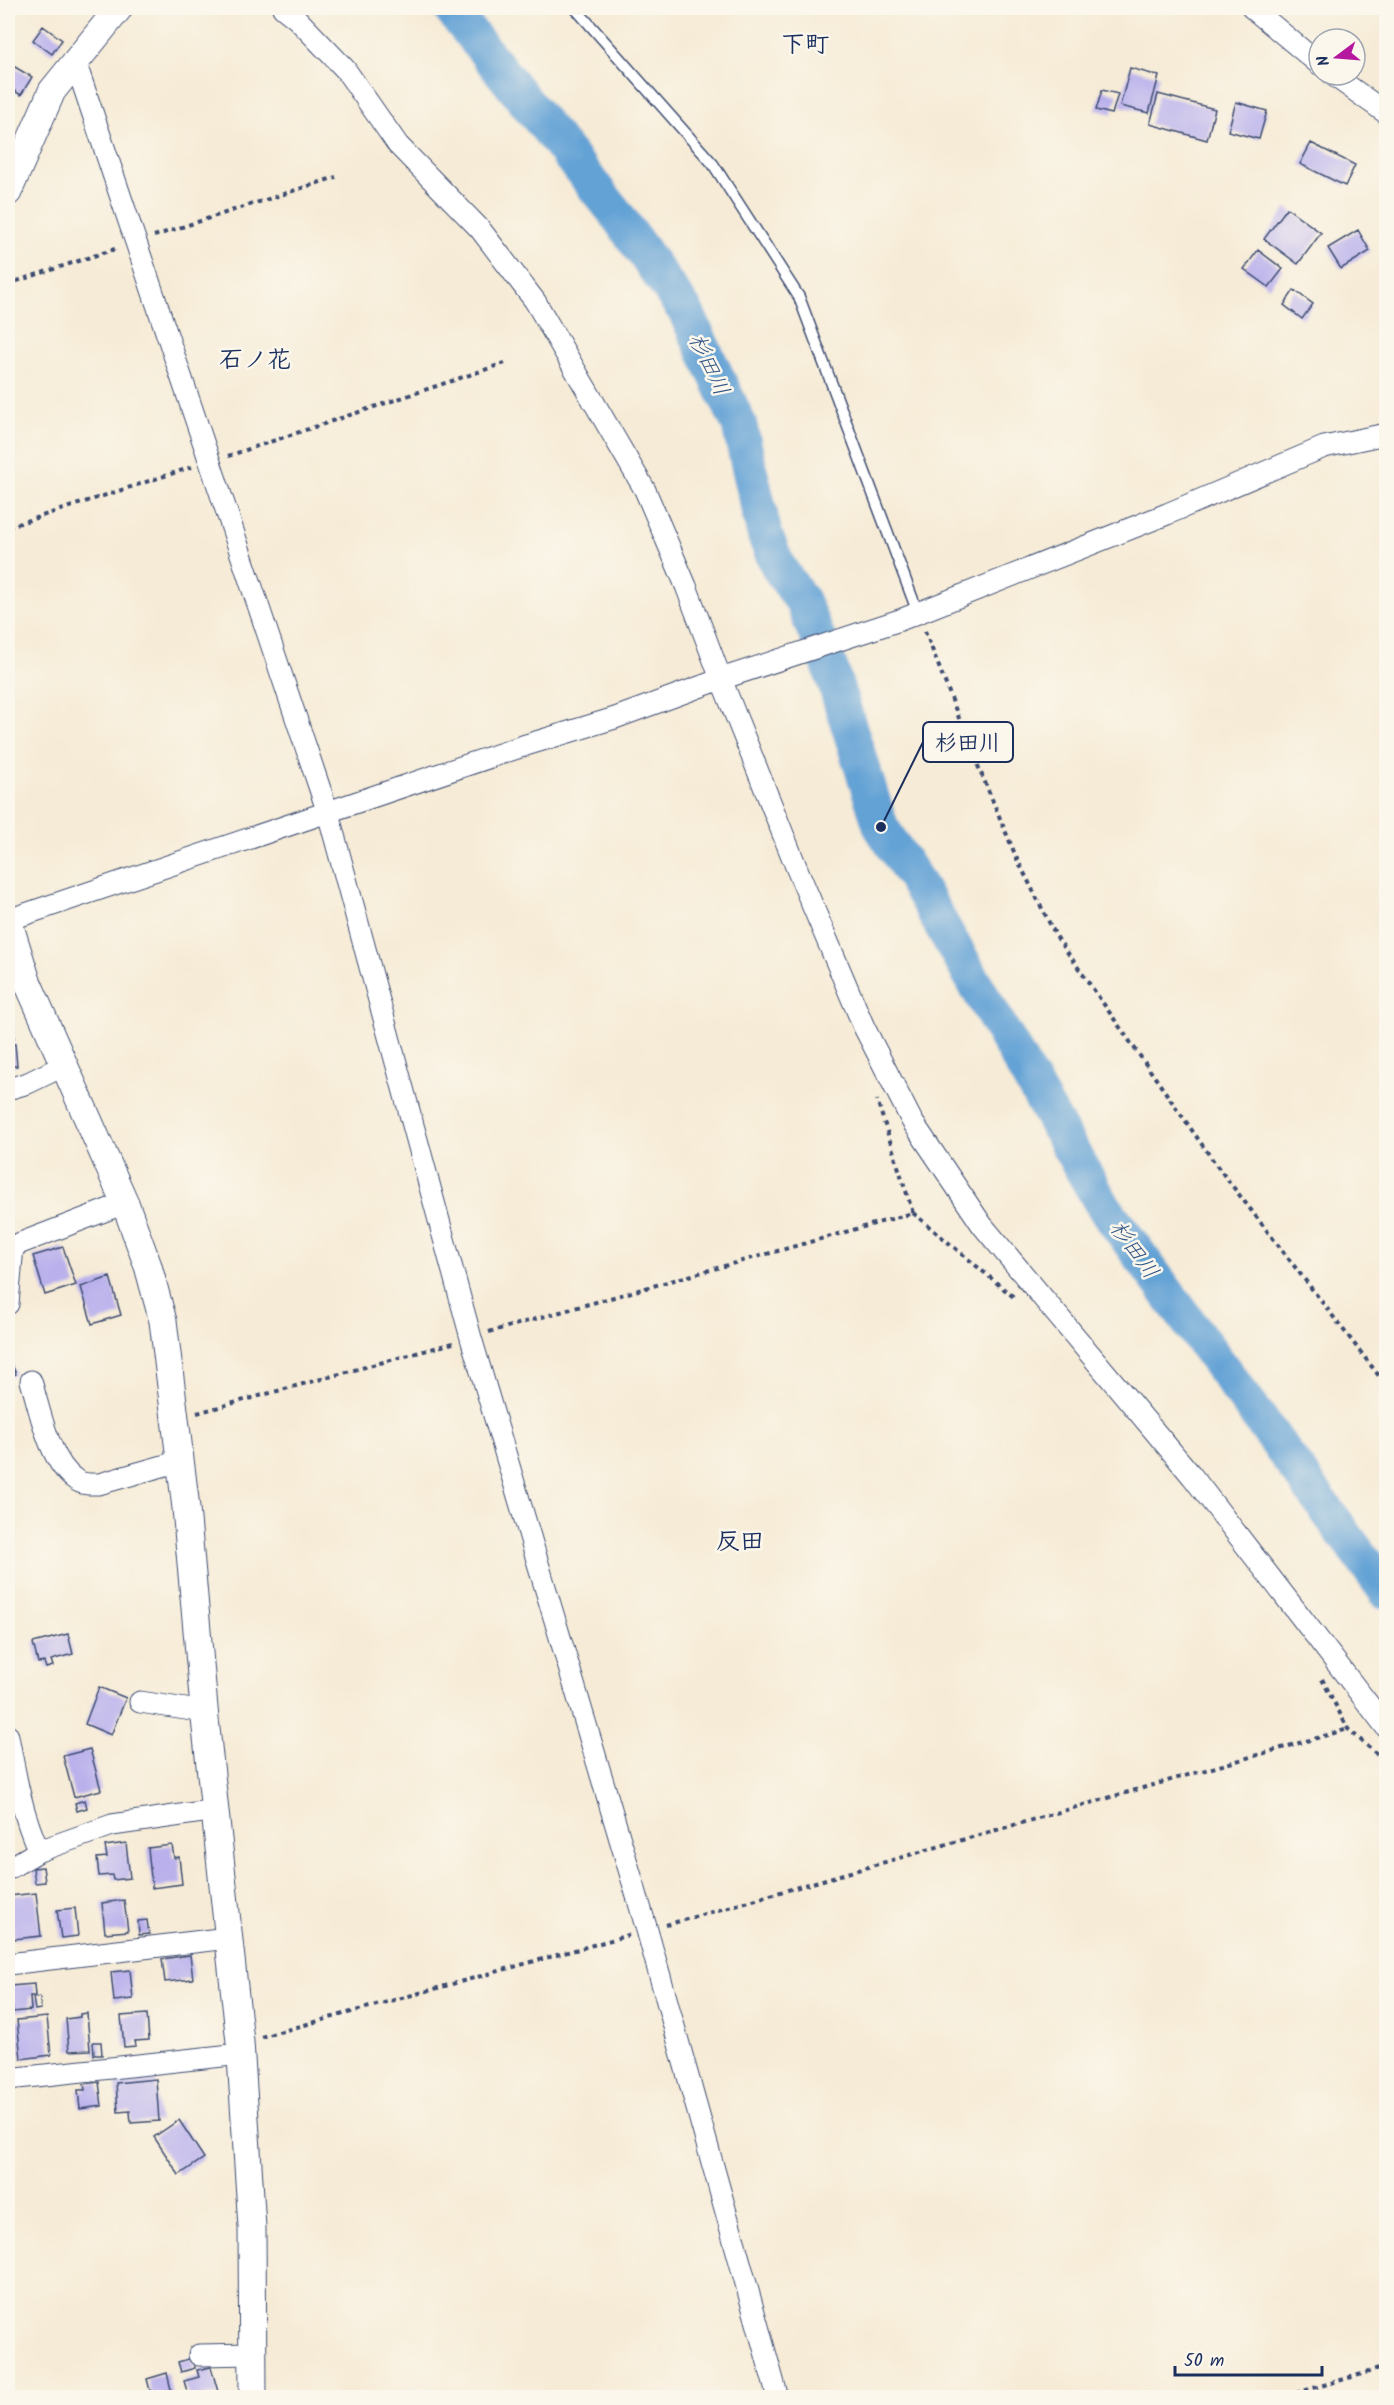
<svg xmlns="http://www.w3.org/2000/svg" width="1394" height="2405" viewBox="0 0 1394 2405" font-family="Kalam,'Klee One',sans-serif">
<rect width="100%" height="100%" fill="#fbf7ec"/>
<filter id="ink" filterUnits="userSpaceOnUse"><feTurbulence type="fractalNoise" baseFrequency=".0167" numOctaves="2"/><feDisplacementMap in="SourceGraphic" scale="12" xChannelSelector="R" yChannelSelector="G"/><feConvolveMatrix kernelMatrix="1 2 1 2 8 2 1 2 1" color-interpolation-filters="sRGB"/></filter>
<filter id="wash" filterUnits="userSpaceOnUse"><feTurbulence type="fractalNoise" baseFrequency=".008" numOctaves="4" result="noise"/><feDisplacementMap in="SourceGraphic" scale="24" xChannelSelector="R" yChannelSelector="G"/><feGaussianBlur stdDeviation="1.35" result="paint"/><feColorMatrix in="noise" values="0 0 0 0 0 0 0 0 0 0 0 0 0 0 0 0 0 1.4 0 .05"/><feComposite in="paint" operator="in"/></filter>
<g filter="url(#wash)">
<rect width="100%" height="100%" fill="#f6ebd6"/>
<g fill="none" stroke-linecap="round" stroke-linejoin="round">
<path stroke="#63a2d5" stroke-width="36" d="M450,8L614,211L686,312L739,424L765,536L779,568L802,601L829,664L881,827L915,879L1102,1204L1386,1591"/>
</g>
<g id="blocks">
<path fill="#bab1ec" d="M43,26L62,40L52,54L33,40Z
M8,63L32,77L21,95L8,87Z
M1130,68L1159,76L1149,113L1120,106Z
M1102,90L1118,94L1112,114L1096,110Z
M1158,94L1215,109L1207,140L1150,124Z
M1236,102L1267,111L1259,139L1228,131Z
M1311,143L1355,165L1345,186L1300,164Z
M1287,208L1321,233L1298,264L1264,239Z
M1358,230L1370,251L1341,269L1328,248Z
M1258,250L1283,269L1269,287L1244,269Z
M1294,290L1313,304L1302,319L1284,305Z
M8,1014H13L14,1039H8Z
M8,1044H15L17,1066H8Z
M63,1247L76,1285L45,1295L33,1256Z
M110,1277L121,1315L92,1324L81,1287Z
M8,1356L16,1374L8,1378Z
M68,1634L73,1654L51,1660L53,1666L46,1668L44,1662L38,1663L33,1643Z
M99,1687L126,1698L111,1735L85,1724Z
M90,1749L101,1790L74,1797L63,1756Z
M85,1800L87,1808L77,1811L75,1803Z
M126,1843L130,1878L113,1880L112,1875L99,1876L97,1858L107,1857L105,1846Z
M172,1845L174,1858L179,1857L182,1884L152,1888L148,1848Z
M43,1867L45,1882L35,1883L33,1868Z
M36,1893L41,1936L14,1939L9,1896Z
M124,1900L128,1931L105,1933L102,1903Z
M75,1908L78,1936L61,1938L57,1910Z
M147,1920L149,1934L139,1935L138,1921Z
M190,1955L193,1979L165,1982L162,1959Z
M130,1970L133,1999L114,2001L111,1972Z
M34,1984L35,1996H30L31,2010L13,2012L10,1986Z
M40,1997L41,2009L35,2010L33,1998Z
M87,2013L90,2050L69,2051L66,2019L80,2017V2014Z
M147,2014L149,2040L135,2041L136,2046L124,2047L121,2016Z
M47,2017L51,2055L21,2059L17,2020Z
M93,2042H101L102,2055H94Z
M156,2079L159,2121L131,2123L130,2111L118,2112L116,2083Z
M99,2082L102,2106L80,2109L78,2090H85L84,2084Z
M179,2120L204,2158L179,2175L154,2137Z
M192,2358L195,2368L181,2372L178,2362Z
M211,2367L219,2395L189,2398L184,2381L199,2377L197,2370Z
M167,2373L173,2398H152L147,2379Z"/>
</g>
</g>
<g filter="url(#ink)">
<use href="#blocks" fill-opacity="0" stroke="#3c4b70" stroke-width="1.5"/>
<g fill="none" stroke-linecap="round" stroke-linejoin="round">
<g stroke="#3c4b70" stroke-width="13">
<path id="service" d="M575,8L713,164L799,297L918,613"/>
</g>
<g stroke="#3c4b70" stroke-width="23">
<path id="minor" d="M283,8L297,19L345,69L398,145L480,229L535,301L645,490L686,586L721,679L797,869L864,1027L912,1121L982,1225L1192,1476L1386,1727
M1252,8L1319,64
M76,64L328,813L471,1338L647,1930L778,2398
M1333,75L1386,113
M8,920L526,745L615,718L721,679L900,620L1167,514L1324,447L1386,434
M8,1089L28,1083L65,1065
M8,1304L13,1246L125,1203
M31,1381C40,1410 49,1462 76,1480C83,1485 91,1484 99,1484L180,1461
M140,1702L205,1712
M8,1736C15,1774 22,1815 39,1851
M8,1869L39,1851L112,1825L216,1810
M8,1964L228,1938
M8,2079L241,2054
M199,2355L254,2354"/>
</g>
<g stroke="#3c4b70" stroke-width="29">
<path id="tertiary" d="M8,192L52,91L119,8
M8,920L27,981L125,1203L148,1266L163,1321L186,1508L205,1719L240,2042L252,2227L253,2398"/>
</g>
<path stroke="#3c4b70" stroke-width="4" stroke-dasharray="4.5 4.5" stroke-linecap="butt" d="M154,236L336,177
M8,284L118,248
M228,456L505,363
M8,527L192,467
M925,631L971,749L1017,859L1056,936L1217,1166L1386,1385
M913,1213L1016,1299
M489,1332L913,1213L877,1100
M197,1413L453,1343
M1322,1679L1348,1729L1386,1762
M666,1925L1348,1729
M261,2037L629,1935
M1279,2398L1386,2367"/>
<use href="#service" stroke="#fff" stroke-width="10"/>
<use href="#minor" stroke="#fff" stroke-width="21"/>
<use href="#tertiary" stroke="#fff" stroke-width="27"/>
</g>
</g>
<g text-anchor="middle" stroke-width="5" stroke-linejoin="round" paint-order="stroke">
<g font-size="22" font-style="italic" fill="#345788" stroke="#fbf7ec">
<text transform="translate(710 364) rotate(65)" y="8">杉田川</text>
<text transform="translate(1135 1249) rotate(54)" y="8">杉田川</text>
</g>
<g font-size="24" font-weight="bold" fill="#1b2f5e" stroke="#fbf7ec">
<text x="805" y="52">下町</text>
<text x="255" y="367">石ノ花</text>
<text x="740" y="1549">反田</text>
</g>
</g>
<path fill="none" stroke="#1b2f5e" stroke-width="2" d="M881 827L923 742"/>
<circle fill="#1b2f5e" stroke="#fbf7ec" stroke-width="2" cx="881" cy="827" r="6"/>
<rect fill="#fbf7ec" stroke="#1b2f5e" stroke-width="2" x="923" y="722" width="90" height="40" rx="6"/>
<g font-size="22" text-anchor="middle" font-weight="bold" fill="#1b2f5e">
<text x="968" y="750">杉田川</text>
</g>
<rect width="1394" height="2405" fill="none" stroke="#fbf7ec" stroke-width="30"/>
<g transform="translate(1337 57) rotate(254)"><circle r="28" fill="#fbf7ec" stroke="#a1a7b3" stroke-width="1.5"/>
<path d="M0-4.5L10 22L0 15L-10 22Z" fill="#b5179e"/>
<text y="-9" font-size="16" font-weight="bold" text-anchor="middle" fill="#1b2f5e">N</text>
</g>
<path d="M1175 2366v9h147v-9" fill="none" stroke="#1b2f5e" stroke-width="3"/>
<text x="1184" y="2366" font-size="18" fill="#1b2f5e" stroke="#fbf7ec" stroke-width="4.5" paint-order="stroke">50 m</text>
</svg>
